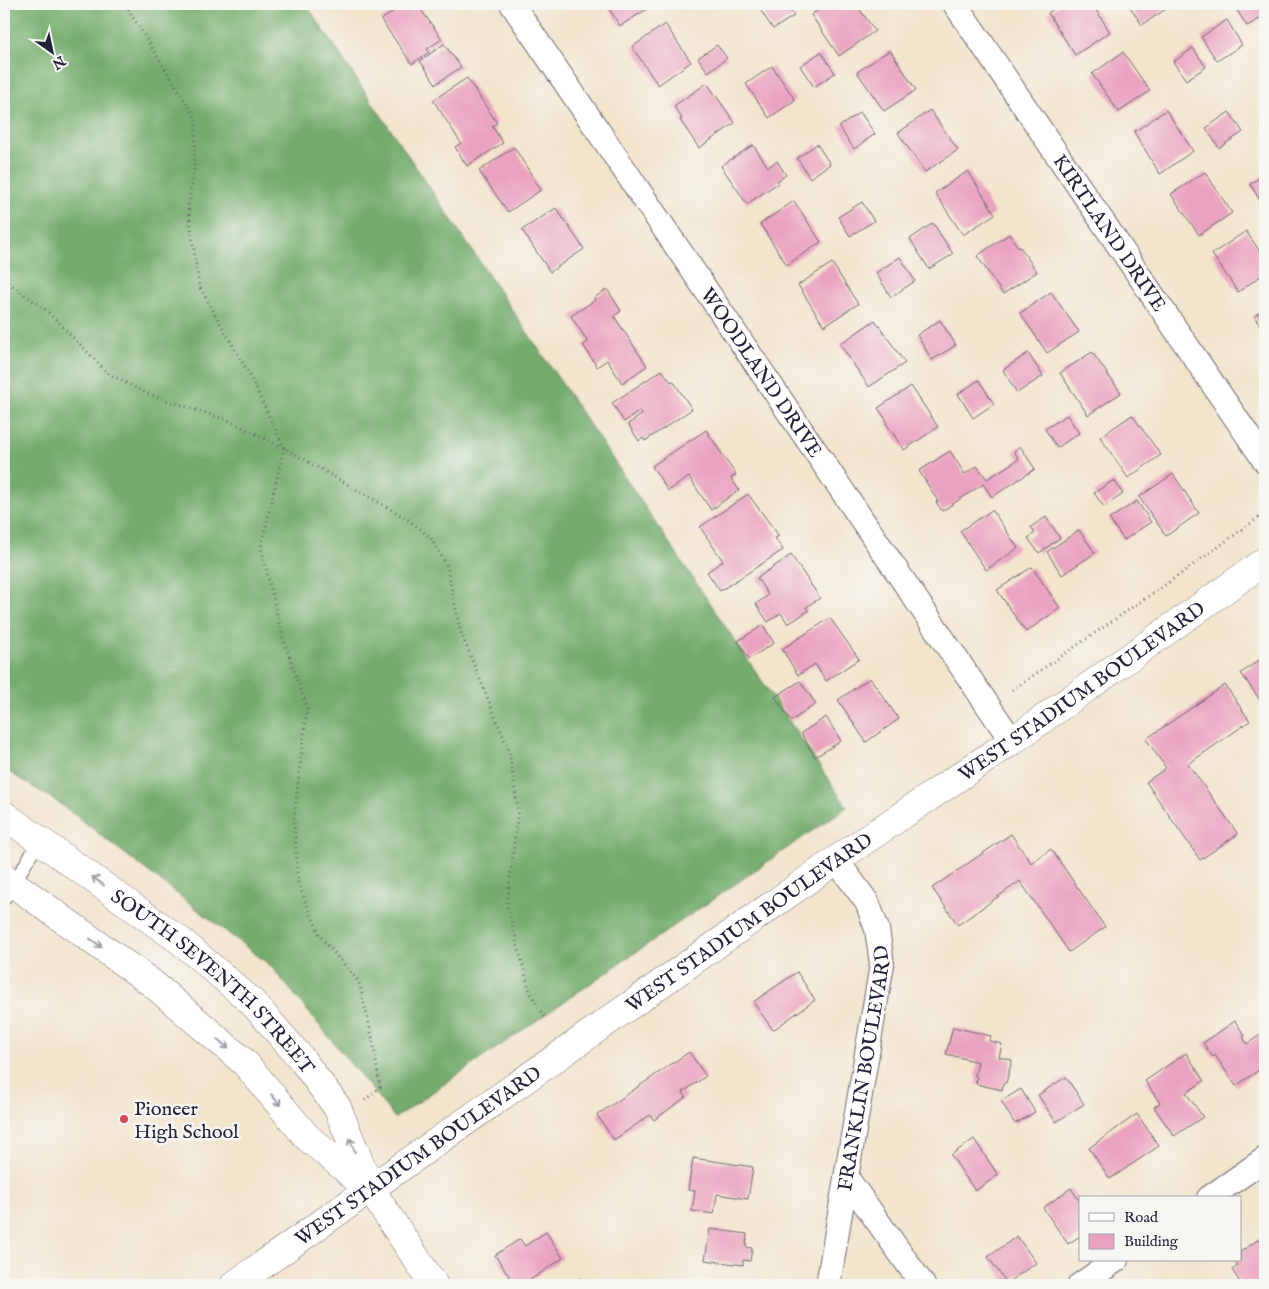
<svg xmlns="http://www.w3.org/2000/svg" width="1269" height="1289" viewBox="0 0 1269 1289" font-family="'IM FELL English',serif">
<rect width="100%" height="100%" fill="#f6f6f2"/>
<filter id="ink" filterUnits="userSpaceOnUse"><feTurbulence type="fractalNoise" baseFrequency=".02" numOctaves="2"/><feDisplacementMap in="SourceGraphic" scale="10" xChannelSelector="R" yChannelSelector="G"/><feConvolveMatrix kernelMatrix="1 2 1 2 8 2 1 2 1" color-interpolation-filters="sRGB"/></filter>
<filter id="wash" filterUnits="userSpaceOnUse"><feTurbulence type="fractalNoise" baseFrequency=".0096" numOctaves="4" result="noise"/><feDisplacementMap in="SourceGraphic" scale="20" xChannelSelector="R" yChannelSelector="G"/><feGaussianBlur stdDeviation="1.12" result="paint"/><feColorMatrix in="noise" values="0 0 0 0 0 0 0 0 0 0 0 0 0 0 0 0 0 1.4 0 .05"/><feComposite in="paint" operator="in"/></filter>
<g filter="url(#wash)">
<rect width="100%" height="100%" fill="#f3e4cc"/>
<path fill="#73ac6c" stroke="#4a6754" d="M4,4H306L847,807L395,1118L271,966L59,803L4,769Z"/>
<g id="blocks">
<path fill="#eaa3bf" d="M404,4H417L442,39L427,49L429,52L412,64L381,20Z
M606,4H655L620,26Z
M765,4H786L794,16L773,29L759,8Z
M827,4H856L875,31L839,56L811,15Z
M1061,4H1092L1110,32L1075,55L1048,13Z
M1128,4H1162L1166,9L1142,25Z
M1233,4H1265V16L1247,26Z
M1227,20L1242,45L1217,61L1201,37Z
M665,24L691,62L658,85L632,47Z
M444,44L461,67L436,84L420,61Z
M717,45L727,58L708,72L698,58Z
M1193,48L1206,67L1186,80L1173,62Z
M890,50L916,90L884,111L857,72Z
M821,52L835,73L814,87L800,66Z
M1123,52L1150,91L1119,112L1092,74Z
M772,66L795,100L769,118L746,84Z
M467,78L497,123L492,126L503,143L467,166L455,147L461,143L433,100Z
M707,83L735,123L699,148L680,120L682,119L674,106Z
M930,110L958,150L925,172L898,133Z
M1166,110L1193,151L1160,174L1134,132Z
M860,112L875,134L854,149L839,127Z
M1229,112L1243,132L1219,148L1206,128Z
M817,144L830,164L810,178L797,158Z
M753,145L768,167L777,161L786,175L777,181L778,183L747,204L721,166Z
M514,147L541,190L508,212L479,171Z
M968,171L995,214L963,235L935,193Z
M1205,172L1232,213L1199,235L1171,194Z
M1265,174V206L1264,207L1250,184Z
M794,201L821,242L787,265L760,224Z
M862,202L874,221L850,236L838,217Z
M556,208L584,249L550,272L522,230Z
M933,223L953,254L929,269L910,239Z
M1246,231L1265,259V273L1238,292L1212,254Z
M1009,234L1019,248L1020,247L1037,272L1003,294L977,256Z
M900,257L915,281L891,297L876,273Z
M832,263L858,304L824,326L798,285Z
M607,289L621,311L614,316L647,366L622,383L607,360L597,367L583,345L588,342L571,316L595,300L594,298Z
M1051,292L1079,332L1047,353L1020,313Z
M1265,309V332L1254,316Z
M875,320L905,363L869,387L840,344Z
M940,320L956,345L932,360L917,335Z
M1092,352L1121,393L1088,415L1060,373Z
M1028,353L1043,376L1017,393L1003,370Z
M662,370L671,382L673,381L692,409L645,441L643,438L639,441L628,424L643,414L640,411L624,422L612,403Z
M979,380L994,404L973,418L958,394Z
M911,386L938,427L904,450L886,423L887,421L878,408Z
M1067,415L1079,433L1057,448L1045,429Z
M1132,415L1161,455L1128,478L1100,437Z
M706,430L736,475L731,478L739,490L711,510L689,477L668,491L652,466Z
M1020,446L1035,469L992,497L983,484L942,511L936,502L938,501L919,471L950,451L965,474L977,466L987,479L1019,459L1014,451Z
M1173,474L1199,513L1166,536L1139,497Z
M1114,480L1123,494L1104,507L1094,493Z
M748,494L779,536L775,538L783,550L720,591L707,572L723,561L700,527Z
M1137,501L1151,522L1124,540L1109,519Z
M992,510L1018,548L986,570L960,531Z
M1046,517L1060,538L1039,553L1028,538L1035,533L1031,527Z
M1079,530L1095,553L1062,575L1047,552Z
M791,555L820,598L806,607L808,611L788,624L781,613L768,622L756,604L768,595L757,578Z
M1032,567L1060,608L1026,632L997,590Z
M830,618L859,659L826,681L815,664L798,675L782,649Z
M763,625L774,643L749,659L738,641Z
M1265,656V707L1241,673Z
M870,678L899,719L866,742L838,700Z
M800,681L816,704L791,721L775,697Z
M1225,685L1250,721L1188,764L1238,834L1200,860L1146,782L1166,768L1146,739Z
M826,717L841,741L815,757L801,733Z
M1011,834L1031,863L1051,849L1105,927L1069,952L1020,881L958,925L932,888Z
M797,972L815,1000L773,1030L753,1002Z
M1235,1021L1245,1036L1243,1037L1247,1044L1263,1033L1265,1036V1072L1262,1068L1236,1086L1215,1055L1213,1057L1203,1043Z
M953,1027L991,1036L989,1041L1002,1044L999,1057L1012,1060L1006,1083L1004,1082L1002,1090L976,1084L977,1077L975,1076L978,1062L946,1054Z
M689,1052L706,1076L683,1092L686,1097L654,1120L650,1115L614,1140L597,1115Z
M1186,1053L1204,1081L1186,1093L1203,1117L1174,1136L1154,1107L1160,1103L1145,1081Z
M1066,1077L1084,1104L1056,1122L1038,1095Z
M1021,1089L1035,1112L1015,1124L1001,1101Z
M1137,1114L1159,1146L1110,1179L1089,1148Z
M974,1139L998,1175L975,1191L951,1155Z
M693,1158L753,1167L748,1199L717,1194L714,1214L692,1211L695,1191L688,1190Z
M1071,1188L1080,1202V1236L1068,1244L1043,1208Z
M710,1229L747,1234L746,1247L752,1248L750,1261L743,1260V1265L705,1260Z
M546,1232L563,1258L523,1285H515L495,1255L520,1239L525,1246Z
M1265,1235V1283L1261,1285H1236L1240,1282L1232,1270L1238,1266L1235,1260H1240V1252Z
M1017,1236L1036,1263L1007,1283L988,1257Z
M581,1278L586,1285H569Z"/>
</g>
</g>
<g filter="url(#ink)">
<use href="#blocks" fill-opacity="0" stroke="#6b666e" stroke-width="1"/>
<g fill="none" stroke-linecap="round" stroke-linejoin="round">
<g stroke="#6b666e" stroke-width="14">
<path id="lane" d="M4,899L40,840"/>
</g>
<g stroke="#6b666e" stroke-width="26">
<g id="street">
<path id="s1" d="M512,4L1012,741"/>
<path id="s2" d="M955,4L1265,461"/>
<path d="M846,1177L923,1285"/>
<path d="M1209,1198L1265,1159"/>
<path id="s3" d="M828,1285L882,964L877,929L867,902L836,860"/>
<path d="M1080,1285L1116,1260"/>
</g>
</g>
<g stroke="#6b666e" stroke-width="29">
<g id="secondary">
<path id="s4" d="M4,815L182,942L252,1002L300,1057L337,1107L371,1190L434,1285"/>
<path d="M4,877L153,984L245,1063L307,1137L368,1188"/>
<path id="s5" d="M234,1285L836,860L1012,741L1265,561"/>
</g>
</g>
<path stroke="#6b666e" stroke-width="3" stroke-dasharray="1 4" stroke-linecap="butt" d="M128,4L129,11L196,118L194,169L188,207L199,286L249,374L284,448L261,547L282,635L307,708L294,818L298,883L320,936L359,982L373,1041L380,1087L363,1102
M4,280L46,310L109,374L148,394L230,421L284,448L406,518L430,537L447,566L460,630L509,751L518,810L507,905L530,992L545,1018
M1012,690L1175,578L1265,513"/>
<use href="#lane" stroke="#fff" stroke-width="12"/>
<use href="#street" stroke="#fff" stroke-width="24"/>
<use href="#secondary" stroke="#fff" stroke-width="28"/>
</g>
<defs><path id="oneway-shaft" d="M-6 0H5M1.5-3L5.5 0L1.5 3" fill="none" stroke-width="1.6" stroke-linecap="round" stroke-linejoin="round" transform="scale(1.25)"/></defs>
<g stroke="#9c9ca7">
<use href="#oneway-shaft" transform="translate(98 881) rotate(-144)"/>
<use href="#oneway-shaft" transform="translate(96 943) rotate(36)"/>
<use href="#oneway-shaft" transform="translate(223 1044) rotate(41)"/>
<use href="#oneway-shaft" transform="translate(276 1100) rotate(50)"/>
<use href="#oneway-shaft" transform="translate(352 1145) rotate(-112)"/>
</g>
</g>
<circle fill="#d1495b" stroke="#f6f6f2" stroke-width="2" cx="124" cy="1119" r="5"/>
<g text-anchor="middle" stroke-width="5" stroke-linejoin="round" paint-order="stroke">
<g font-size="20" fill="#22223b" stroke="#f6f6f2">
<text dy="7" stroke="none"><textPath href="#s2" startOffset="276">KIRTLAND DRIVE</textPath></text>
<text dy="7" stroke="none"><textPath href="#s1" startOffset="445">WOODLAND DRIVE</textPath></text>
<text dy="7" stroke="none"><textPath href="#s5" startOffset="1035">WEST STADIUM BOULEVARD</textPath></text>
<text dy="7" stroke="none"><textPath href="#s5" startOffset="630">WEST STADIUM BOULEVARD</textPath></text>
<text dy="7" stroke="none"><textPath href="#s4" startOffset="268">SOUTH SEVENTH STREET</textPath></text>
<text dy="7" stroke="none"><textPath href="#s3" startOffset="220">FRANKLIN BOULEVARD</textPath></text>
<text dy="7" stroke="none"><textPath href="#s5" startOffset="225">WEST STADIUM BOULEVARD</textPath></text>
</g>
<g font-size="20" fill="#22223b" stroke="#f6f6f2" text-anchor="start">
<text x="134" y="1115">Pioneer<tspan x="134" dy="23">High School</tspan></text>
</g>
</g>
<rect width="1269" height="1289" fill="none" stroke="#f6f6f2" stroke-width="20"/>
<rect x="1079" y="1196" width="162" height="65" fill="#f6f6f2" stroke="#a1a1a9"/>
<rect x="1089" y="1213" width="25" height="8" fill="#ffffff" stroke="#a1a1a9"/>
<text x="1124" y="1222" font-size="15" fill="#22223b">Road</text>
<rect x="1089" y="1234" width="25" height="15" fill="#eaa3bf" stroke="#a1a1a9"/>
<text x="1124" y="1246" font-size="15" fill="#22223b">Building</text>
<g transform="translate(52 52) rotate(147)" stroke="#f6f6f2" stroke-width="4" paint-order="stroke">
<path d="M0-4L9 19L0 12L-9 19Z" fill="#22223b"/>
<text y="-8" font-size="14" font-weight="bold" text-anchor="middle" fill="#22223b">N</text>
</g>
</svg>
